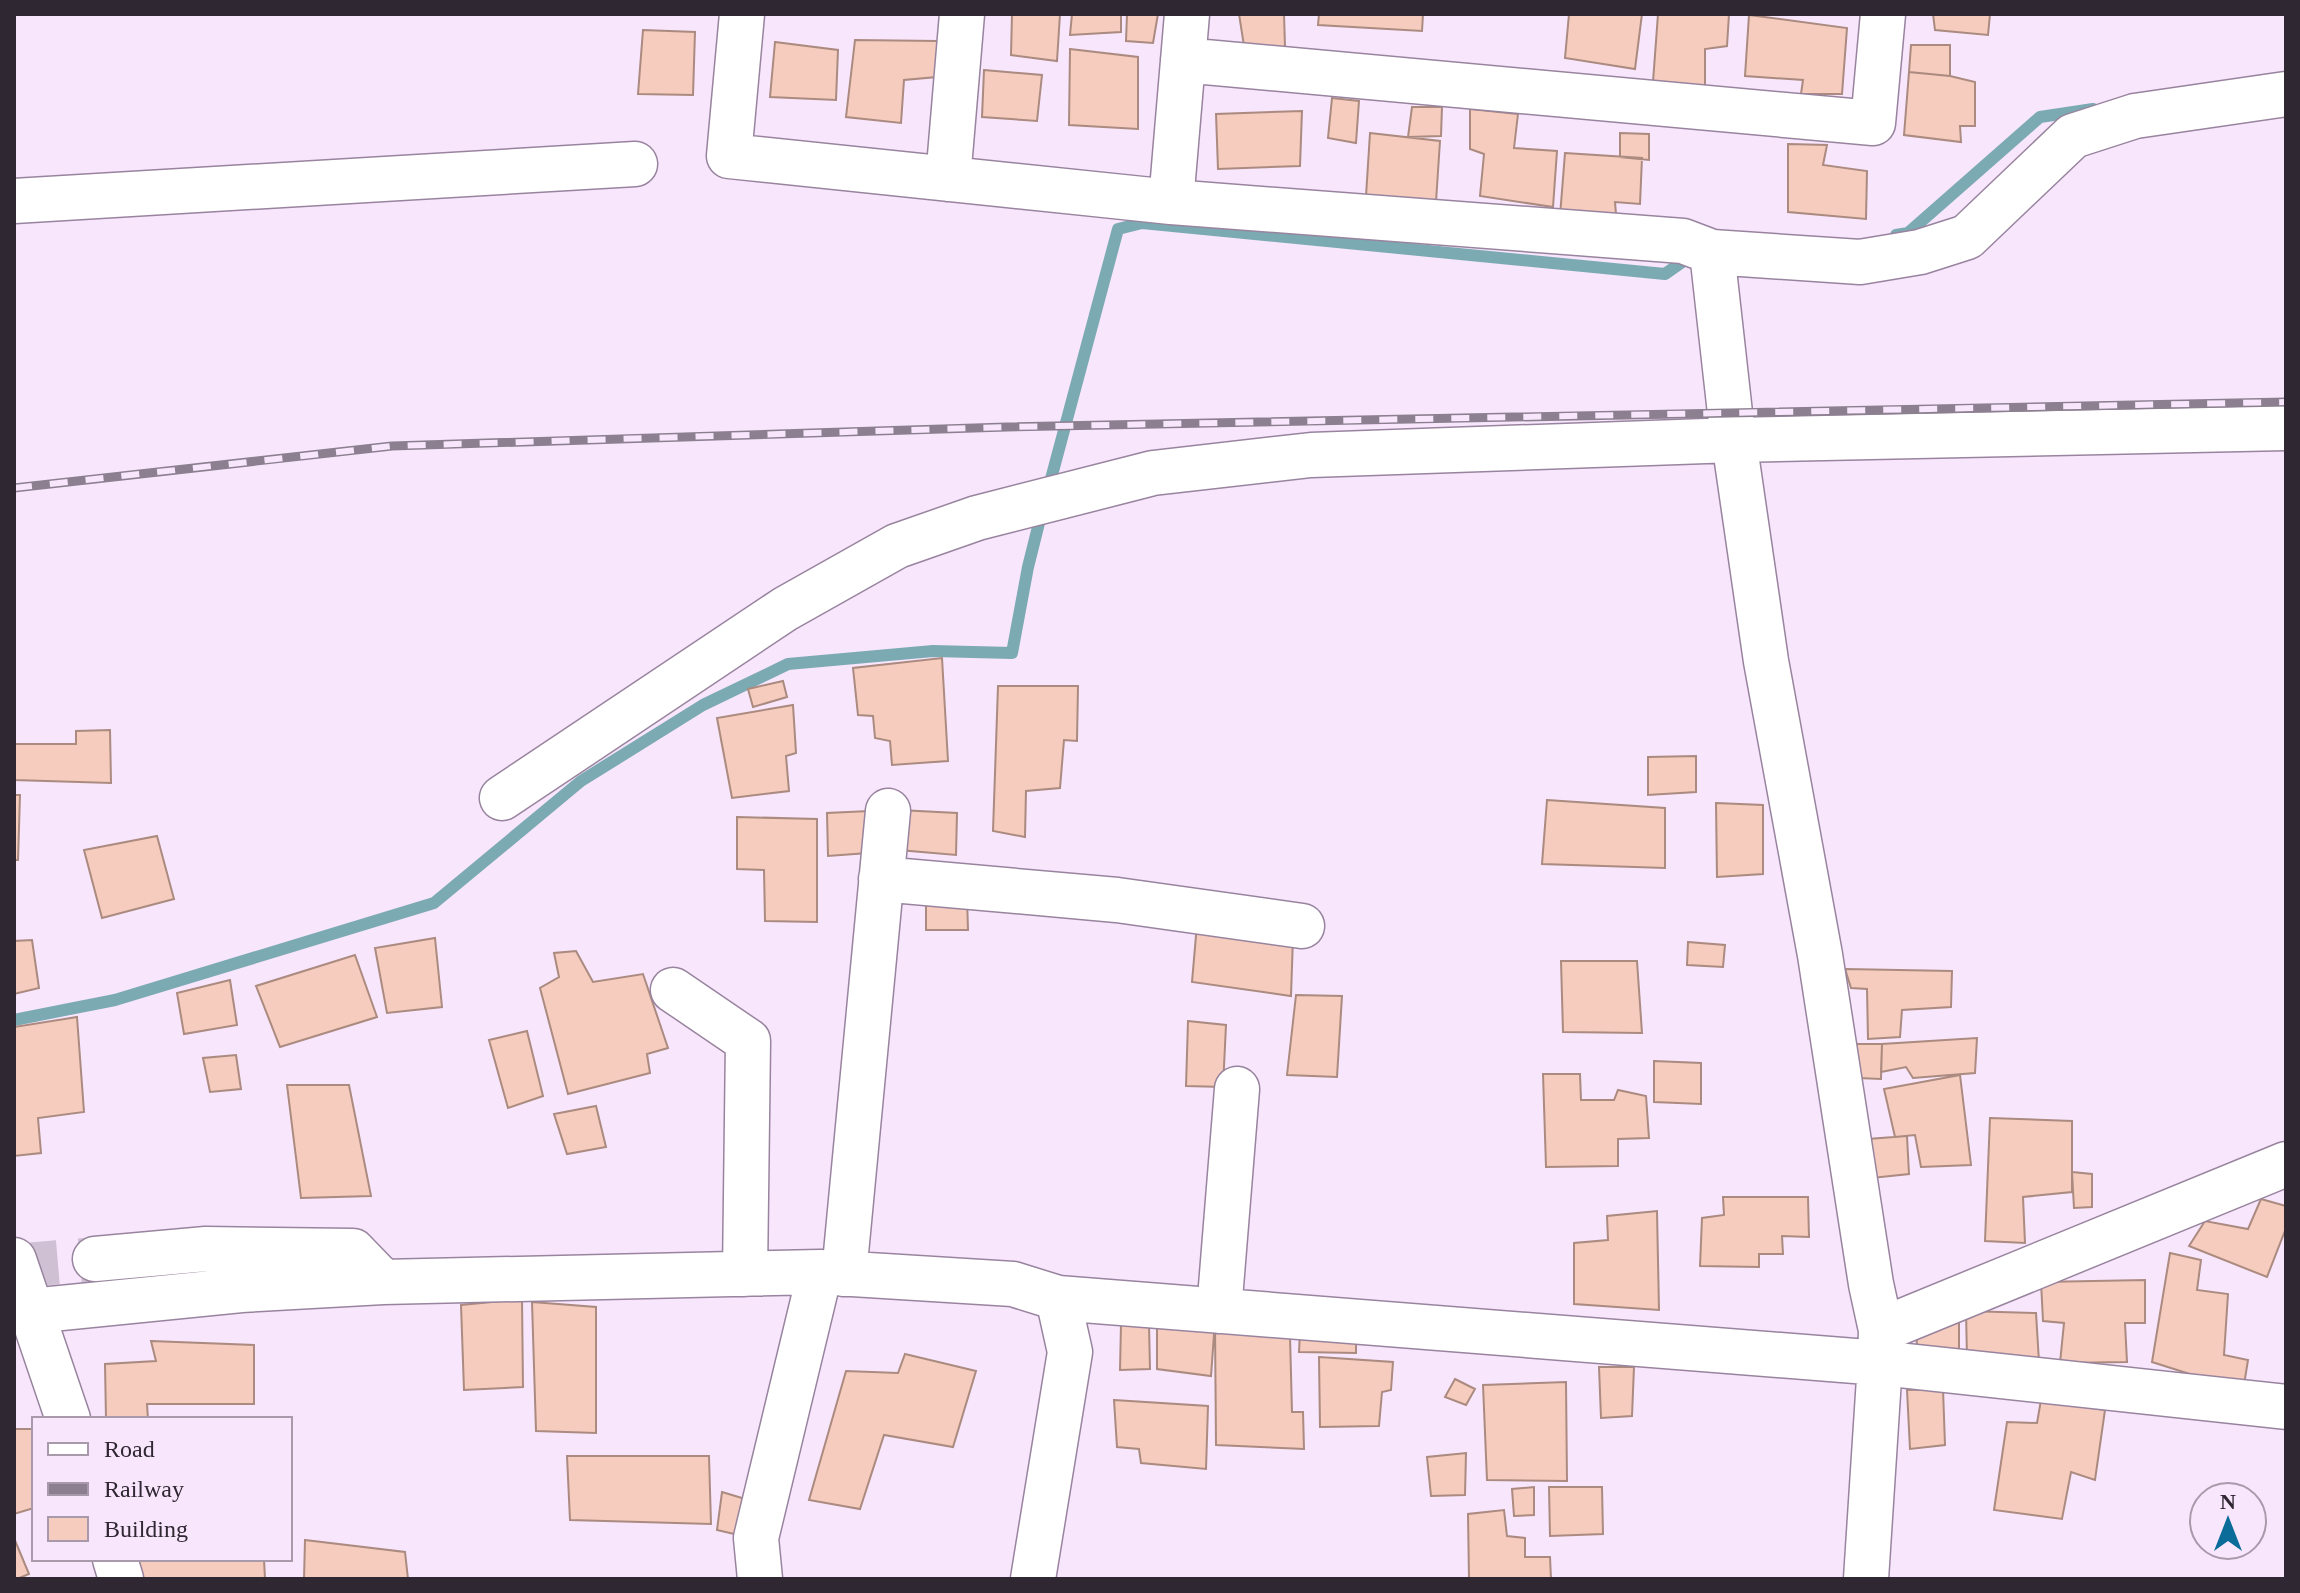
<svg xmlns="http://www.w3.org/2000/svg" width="2300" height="1593" viewBox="0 0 2300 1593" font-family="Georgia,serif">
<rect width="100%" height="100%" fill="#f8e6fd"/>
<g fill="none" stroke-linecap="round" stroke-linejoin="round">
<path stroke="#7caab3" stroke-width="12" d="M1896,235L1908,233L2040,117L2093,109
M1048,490L1118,229L1142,223L1665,274L1692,255
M14,1020L115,1000L434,903L581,781L703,705L788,664L933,651L1012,653L1028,567L1042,511"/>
</g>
<path fill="#f5ccbe" stroke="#ab8a7f" stroke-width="2" d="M1012,14H1060L1057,61L1011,55Z
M1072,14H1121V32L1070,35Z
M1127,14H1158L1153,43L1126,41Z
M1239,14H1284L1285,47L1244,46Z
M1319,14H1423L1422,31L1318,25Z
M1569,14H1642L1635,69L1565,58Z
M1658,14H1729L1727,46L1705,49V89L1653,82Z
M1933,14H1990L1988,35L1935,30Z
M1749,15L1847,28L1842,94H1801L1803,80L1745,76Z
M643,30L695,32L693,95L638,94Z
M855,40L937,41V77L904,80L901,123L846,117Z
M775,42L838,50L836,100L770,97Z
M1911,45H1950V76L1909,72Z
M1070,49L1138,57V129L1069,125Z
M984,70L1042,75L1037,121L982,117Z
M1909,72L1950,76L1975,82V126H1960L1961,142L1904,135Z
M1332,98L1359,101L1356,143L1328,138Z
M1412,107H1442L1441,136L1408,137Z
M1470,109L1518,114L1514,148L1557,151L1553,207L1480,196L1484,154L1470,149Z
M1302,111L1300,166L1218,169L1216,114Z
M1370,133L1440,141L1436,202L1366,196Z
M1620,133L1649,134V160L1620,157Z
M1788,144L1827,145L1823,165L1867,171L1866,219L1788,212Z
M1565,153L1642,158L1640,204L1615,202L1616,214L1560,216Z
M942,658L948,761L892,765L890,741L875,738L873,716L858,715L853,668Z
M783,681L787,697L753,707L748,689Z
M998,686H1078L1077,741L1064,740L1060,788L1026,791L1025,837L993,831Z
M793,705L796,753L786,756L789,791L732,798L717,718Z
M110,730L111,783L14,780V744H76V731Z
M1696,756V792L1648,795V757Z
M14,795H20L18,860H14Z
M1547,800L1665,808V868L1542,864Z
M1716,803L1763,805V874L1717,877Z
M899,810L957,813L956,855L899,850Z
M869,811L868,853L828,856L827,813Z
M737,817L817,819V922L765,921L764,870L737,869Z
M157,836L174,899L102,918L84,850Z
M926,897L967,898L968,930H926Z
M1197,924L1293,937L1291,996L1192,982Z
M435,938L442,1007L387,1013L375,948Z
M32,940L39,988L14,994V941Z
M1688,942L1725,945L1723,967L1687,965Z
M576,951L593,982L643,974L668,1048L647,1054L650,1073L568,1094L540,988L559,977L554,953Z
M355,955L377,1017L280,1047L256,986Z
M1561,961H1637L1642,1033L1563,1032Z
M1845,969L1952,971L1951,1007L1902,1010L1900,1037L1868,1039L1867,989L1851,988Z
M230,980L237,1025L184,1034L177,993Z
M1296,995L1342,996L1337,1077L1287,1075Z
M77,1017L84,1112L38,1118L41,1153L14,1156V1027Z
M1188,1021L1226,1025L1223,1087L1186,1086Z
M527,1031L543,1096L508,1108L489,1040Z
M1977,1038L1975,1073L1913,1078L1906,1067L1881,1072L1882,1044Z
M1852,1044H1882L1881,1079L1858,1078Z
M236,1055L241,1089L210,1092L203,1058Z
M1654,1061L1701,1063V1104L1654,1102Z
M1543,1074H1580L1581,1100H1614L1618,1090L1646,1096L1649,1138L1618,1139V1166L1546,1167Z
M1960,1075L1971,1165L1921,1167L1915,1135L1895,1137L1884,1089Z
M287,1085H349L371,1196L301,1198Z
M596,1106L606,1147L567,1154L554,1114Z
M1990,1118L2072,1121V1192L2023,1197L2025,1243L1985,1241Z
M1907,1136L1909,1174L1872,1178L1868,1139Z
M2072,1172L2092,1174V1207L2074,1208Z
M1723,1197H1808L1809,1237L1782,1236L1783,1254H1759V1267L1700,1266L1702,1218L1724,1215Z
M2261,1199L2286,1206V1228L2267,1277L2189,1246L2205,1221L2248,1229Z
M1657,1211L1659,1310L1574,1304V1243L1608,1240L1607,1216Z
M2170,1253L2201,1260L2197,1290L2228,1294L2224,1355L2248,1360L2243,1391L2152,1362Z
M2145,1280V1323H2125L2127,1362L2060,1363L2064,1323L2043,1321L2041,1282Z
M522,1299L523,1387L464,1390L461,1305Z
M532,1302L596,1307V1433L536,1431Z
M1966,1311L2036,1313L2039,1362L1967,1358Z
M1959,1319V1360L1918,1355L1916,1334Z
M1157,1320L1215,1321L1211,1376L1157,1369Z
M1121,1324L1149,1325L1150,1369L1120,1370Z
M1215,1325L1290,1336L1292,1412H1303L1304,1449L1216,1445Z
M1300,1332L1356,1337V1353L1299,1352Z
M151,1341L254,1345V1404H147L148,1419H106L105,1364L156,1361Z
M905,1354L976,1371L953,1447L884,1435L860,1509L809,1500L846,1371L898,1373Z
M1319,1357L1393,1362L1391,1390L1382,1392L1379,1426L1320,1427Z
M1599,1367H1634L1632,1416L1601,1418Z
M1455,1379L1475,1389L1466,1405L1445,1397Z
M1566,1382L1567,1481L1487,1480L1483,1385Z
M1943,1389L1945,1445L1910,1449L1907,1390Z
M1114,1400L1208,1406L1206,1469L1141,1463L1139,1449L1117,1447Z
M2041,1400L2105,1410L2095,1480L2071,1472L2062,1519L1994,1510L2007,1422L2037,1423Z
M14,1429H34V1508L14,1514Z
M1466,1453L1465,1495L1431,1496L1427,1457Z
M567,1456H709L711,1524L570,1520Z
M1534,1487V1515L1514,1516L1512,1489Z
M1549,1487H1602L1603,1534L1550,1536Z
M722,1492L752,1501L747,1537L717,1530Z
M1504,1510L1507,1536L1525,1538V1557H1550L1551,1579H1469L1468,1514Z
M14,1538L29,1574L17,1579H14Z
M305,1540L405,1552L408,1579H304Z
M136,1559H264L265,1579H144Z"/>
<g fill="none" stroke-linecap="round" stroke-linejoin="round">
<path stroke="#d0c0d4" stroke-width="44" stroke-dasharray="44 22" stroke-linecap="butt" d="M14,1266L95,1259"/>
<g stroke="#98849e" stroke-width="47">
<path id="minor" d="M742,14L729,156L1171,202L1187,14
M1183,60L1873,123L1883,14
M948,179L962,14
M14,201L635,164
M1171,202L1683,241L1712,252L1730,413L1766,661L1820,955L1871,1284L1881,1330L1880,1363L1866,1579
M1712,252L1860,262L1920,252L1967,237L2073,136L2135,116L2286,94
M502,798L785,609L897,546L977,518L1153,473L1311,455L1734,440L2286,428
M881,879L1117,900L1302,926
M673,990L748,1041L745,1274
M95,1259L206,1249L353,1251L383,1282
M844,1274L888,811
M31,1311L241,1290L383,1282L820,1272L1013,1284L1058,1298L1880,1363L2286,1407
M1219,1311L1237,1089
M1881,1330L2286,1164
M760,1579L756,1538L820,1272
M1033,1579L1070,1352L1058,1298"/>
</g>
<g stroke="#98849e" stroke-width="47">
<path id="major" d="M14,1260L68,1419
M115,1559L121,1579"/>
</g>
<use href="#minor" stroke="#fff" stroke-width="44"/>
<use href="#major" stroke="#fff" stroke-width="44"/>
<g stroke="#8c8090" stroke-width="9">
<path id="rail" d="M14,488L392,446L1007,427L2286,402"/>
</g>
<use href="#rail" stroke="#f8e6fd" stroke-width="6" stroke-dasharray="18" stroke-linecap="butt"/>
</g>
<rect width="2300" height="1593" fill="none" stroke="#2f2731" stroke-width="32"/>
<rect x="32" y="1417" width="260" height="144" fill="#f8e6fd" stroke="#a89aab" stroke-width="2"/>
<rect x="48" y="1443" width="40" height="12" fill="#ffffff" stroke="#a89aab" stroke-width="2"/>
<text x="104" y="1457" font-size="24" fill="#2f2731">Road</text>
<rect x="48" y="1483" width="40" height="12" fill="#8c8090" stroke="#a89aab" stroke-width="2"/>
<text x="104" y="1497" font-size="24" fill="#2f2731">Railway</text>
<rect x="48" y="1517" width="40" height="24" fill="#f5ccbe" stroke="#a89aab" stroke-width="2"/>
<text x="104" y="1537" font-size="24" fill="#2f2731">Building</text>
<g transform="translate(2228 1521)"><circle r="38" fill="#f8e6fd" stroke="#a89aab" stroke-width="2"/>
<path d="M0-6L14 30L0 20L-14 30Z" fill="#0b6c9a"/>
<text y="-12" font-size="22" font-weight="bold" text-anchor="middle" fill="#2f2731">N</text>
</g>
</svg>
